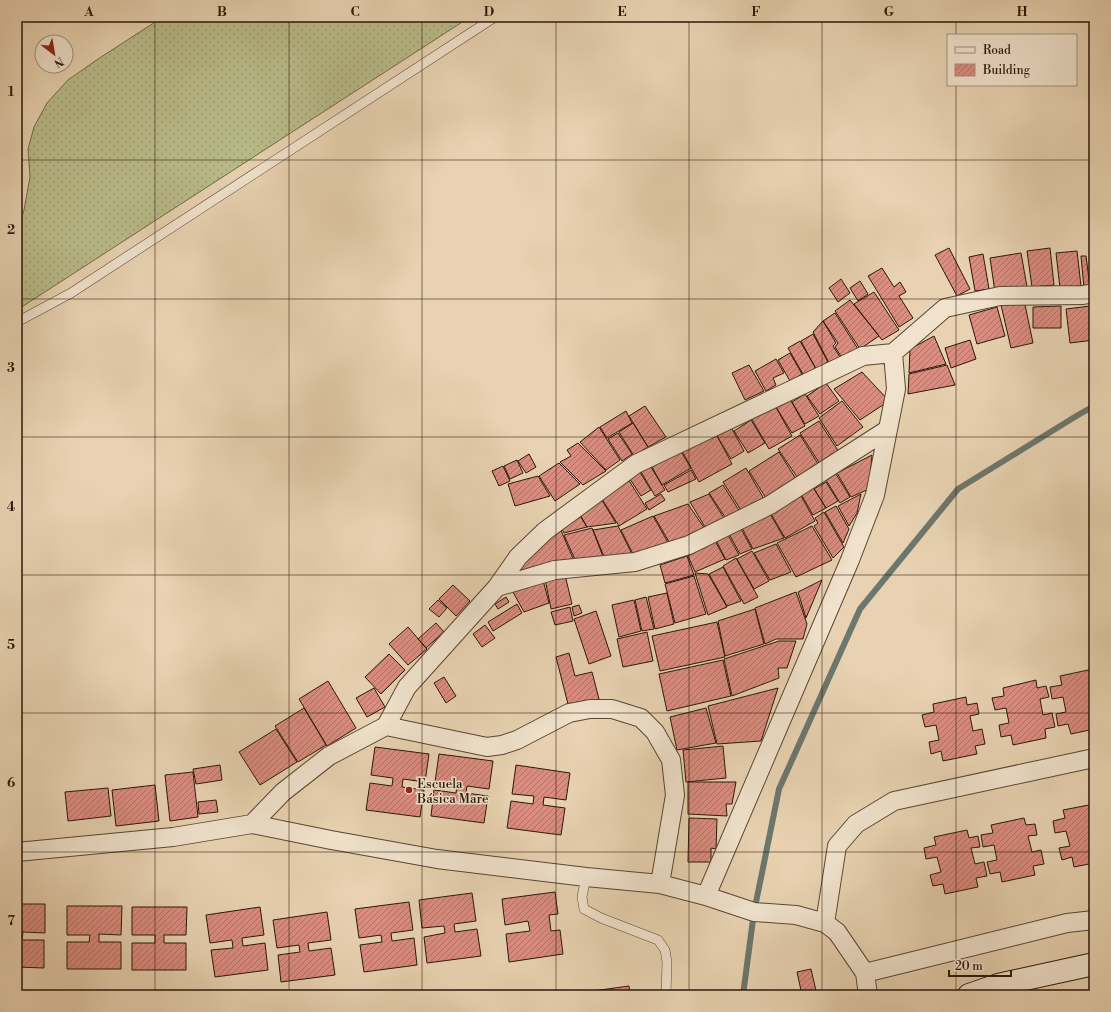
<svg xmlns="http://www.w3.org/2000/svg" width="1111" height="1012" viewBox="0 0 1111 1012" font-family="'Libre Bodoni',serif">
<defs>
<pattern id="grass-dots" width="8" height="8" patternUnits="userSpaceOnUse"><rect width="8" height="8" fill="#b9bb89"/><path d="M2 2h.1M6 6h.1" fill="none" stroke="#9fa075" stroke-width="1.8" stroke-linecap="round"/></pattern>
<pattern id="building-hatch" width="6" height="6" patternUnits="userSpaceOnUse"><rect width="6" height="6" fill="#da8d81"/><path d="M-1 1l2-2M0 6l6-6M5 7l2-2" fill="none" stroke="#b17268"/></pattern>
</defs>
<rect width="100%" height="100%" fill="#e8d2b1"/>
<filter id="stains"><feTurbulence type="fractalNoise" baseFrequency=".005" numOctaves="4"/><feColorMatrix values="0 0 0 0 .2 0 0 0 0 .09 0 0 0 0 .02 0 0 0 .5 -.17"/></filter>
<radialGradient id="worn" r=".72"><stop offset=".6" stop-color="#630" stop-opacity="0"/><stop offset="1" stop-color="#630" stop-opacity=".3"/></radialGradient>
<path fill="url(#grass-dots)" stroke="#726949" d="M163,17H470L17,310V233L24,210L30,177L28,149L34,127L47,103L68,80L98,59Z"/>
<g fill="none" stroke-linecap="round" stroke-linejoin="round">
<path stroke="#6c776d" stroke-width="6" d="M743,995L754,912L779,789L860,609L958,489L1078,415L1094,406"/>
</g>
<path fill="url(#building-hatch)" stroke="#2b1709" d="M949,248L970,289L957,296L935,255Z
M1050,248L1054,285L1032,287L1027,251Z
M1077,251L1081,286L1060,288L1056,253Z
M1021,253L1027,287L995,292L990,258Z
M983,254L989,289L975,291L969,257Z
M1081,256H1086L1090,287L1084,288Z
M882,268L894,287L900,282L906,292L899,296L913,318L899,327L868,276Z
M841,279L850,293L838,302L829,288Z
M860,281L868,294L858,301L850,288Z
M874,292L899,330L882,340L854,304Z
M850,300L879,336L860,349L835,311Z
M1024,300L1033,343L1011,348L1001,305Z
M1061,306V328H1033V307Z
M1090,306L1094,340L1070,343L1066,309Z
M997,307L1005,336L977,344L969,315Z
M835,313L858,349L842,358L835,347L838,343L823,321Z
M823,321L836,343L833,346L840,357L829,363L813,332Z
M813,334L828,362L816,369L801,341Z
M934,336L946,364L909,373L910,349Z
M970,340L976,359L951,368L945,348Z
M800,341L816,369L804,376L788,348Z
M790,353L802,374L790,381L778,360Z
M776,359L784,373L773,378L776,385L766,391L755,371Z
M749,365L764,391L745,400L732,373Z
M947,365L955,385L908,394L909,374Z
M862,372L889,401L860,420L834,389Z
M826,383L839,401L820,414L807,396Z
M805,394L819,416L805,424L792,402Z
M790,399L805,426L792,433L776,407Z
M842,401L863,427L837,446L819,418Z
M773,402L792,436L769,449L750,416Z
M645,406L666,437L648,447L629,416Z
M626,411L632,423L607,438L600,427Z
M751,420L765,443L748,453L734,431Z
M819,421L839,452L820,464L800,433Z
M633,423L648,447L634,456L619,432Z
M599,427L620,460L606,470L580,442Z
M731,427L744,451L731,459L717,436Z
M715,432L732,464L699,482L682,451Z
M618,433L632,454L622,461L608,439Z
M800,435L820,467L799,480L778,449Z
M578,443L606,471L583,485L560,462L571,456L567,450Z
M680,450L691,468L662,485L652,467Z
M779,452L799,484L769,503L749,471Z
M529,454L536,467L526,473L518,461Z
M872,455L869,489L851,497L837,473Z
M517,460L523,473L510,479L504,466Z
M559,463L580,484L555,501L539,476Z
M649,464L665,490L655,496L640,470Z
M503,466L510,481L499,486L492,471Z
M746,468L767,504L744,515L723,482Z
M638,469L651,490L641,496L628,476Z
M691,470L696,479L668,492L664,485Z
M836,474L850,497L840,503L826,480Z
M538,476L550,496L515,506L508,484Z
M628,479L647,509L619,526L600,496Z
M826,482L838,501L826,508L814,489Z
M723,485L742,515L729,523L709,493Z
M813,487L826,508L813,515L801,494Z
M661,494L665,500L649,510L645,503Z
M709,494L727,523L708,532L690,502Z
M800,494L815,521L785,538L770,512Z
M861,494L857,513L849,526L838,506Z
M600,497L616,523L587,527L578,511Z
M688,504L707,532L672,547L654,516Z
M836,506L849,529L843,543L825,512Z
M769,512L784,538L753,549L742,528Z
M824,512L844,547L833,558L814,526L818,523L815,518Z
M579,514L587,527L564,533L561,527Z
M653,516L670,546L636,560L621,530Z
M618,526L635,560L605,559L593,530Z
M812,526L832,560L796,577L777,543Z
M740,527L752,549L740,554L729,534Z
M560,528L575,563L520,575L517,569Z
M592,528L604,559L577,564L564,535Z
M727,533L739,555L726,560L716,540Z
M715,541L725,559L695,572L688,556Z
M776,544L791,572L770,580L754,553Z
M752,551L769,581L754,589L737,559Z
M687,556L694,575L665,583L660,565Z
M736,558L758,597L744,604L723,566Z
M723,567L741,601L727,606L709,574Z
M695,573L708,574L727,607L708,615Z
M565,575L572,604L551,609L545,579Z
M694,576L706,614L675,623L665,584Z
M543,580L549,603L524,612L509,585Z
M822,580L806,618L798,592Z
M453,585L470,601L456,616L439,599Z
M796,592L807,624L803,639H776L765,644L755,608Z
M667,593L674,624L655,629L648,597Z
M506,597L509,602L498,609L495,604Z
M646,597L654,629L642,631L635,600Z
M438,600L447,608L439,617L429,609Z
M634,600L641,631L619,637L612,605Z
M517,604L522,613L493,631L488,622Z
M579,605L582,613L574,616L572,607Z
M570,607L573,621L555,625L551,612Z
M755,609L764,644L725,656L718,621Z
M596,611L611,656L589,664L574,619Z
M717,622L725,657L660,671L652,636Z
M436,623L444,632L426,648L418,639Z
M485,625L495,638L482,647L473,634Z
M408,627L427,649L408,665L389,644Z
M647,632L653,661L623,667L617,639Z
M779,641H796L787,668H778L779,678L732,696L724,659Z
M569,653L575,676L592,672L599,699L569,708L556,657Z
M389,654L405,670L381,694L365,677Z
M723,660L731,696L667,711L659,674Z
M1093,669L1094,729L1071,734L1068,724L1058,726L1056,714L1066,712L1063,697L1052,699L1050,687L1062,685L1060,676Z
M444,677L456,696L446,703L434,683Z
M1036,680L1037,688L1046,686L1049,697L1040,699L1043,715L1052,713L1055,727L1045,729L1046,738L1013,745L1011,735L1001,737L999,725L1009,723L1006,708L995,710L992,698L1004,696L1003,688Z
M328,681L356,728L327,746L299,699Z
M374,688L385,707L367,717L356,698Z
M778,688L761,741L717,744L708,706Z
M966,697L967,705L977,703L979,714L970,716L973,731L982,729L985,744L975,746L977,754L943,761L941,751L931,754L929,742L939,740L936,725L925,727L922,715L934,712L933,704Z
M304,708L326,745L298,762L275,726Z
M706,708L716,743L677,750L670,717Z
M276,729L297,762L260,785L239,752Z
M723,746L726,778L686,782L683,750Z
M375,747L429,754L425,782L403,779L402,787L424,790L420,817L366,810L370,783L392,786L393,778L371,775Z
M439,754L493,761L489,789L467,786L466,793L488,796L484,823L431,816L434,790L456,793L457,785L435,782Z
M220,765L222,780L196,784L193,769Z
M516,765L570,773L566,800L544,797L543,805L565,808L561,835L507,828L511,801L533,804L534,796L512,794Z
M193,772L198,817L170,821L165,775Z
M688,782H736L732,804H726L727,816L688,814Z
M155,785L159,821L116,826L112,790Z
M108,788L111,816L68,821L65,792Z
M216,800L218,812L199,814L198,802Z
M1094,804V863L1074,867L1072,857L1062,860L1059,848L1070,846L1066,831L1055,833L1053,821L1065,818L1063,810Z
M689,818L717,819L716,849L711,848V862H688Z
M1024,818L1026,825L1035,824L1037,835L1028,836L1032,852L1041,850L1044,864L1033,866L1035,875L1002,882L1000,872L990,874L987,862L997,860L994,845L983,847L981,835L993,833L991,825Z
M967,830L969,838L978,836L980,847L971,848L975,864L984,862L987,876L976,878L978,887L945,894L943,884L933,886L930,875L941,872L937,857L926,859L924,848L936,845L934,837Z
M555,892L558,914L549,915L551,931L560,930L563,954L509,962L506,934L530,931L528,921L505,925L502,899Z
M472,893L476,921L454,924L455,932L477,929L481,956L427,963L424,937L445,933L444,926L422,928L419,900Z
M409,902L413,930L391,933L392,941L414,938L417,965L364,972L360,945L382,942L381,935L359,938L355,909Z
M17,904H45V933L23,932L22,940H44V968L17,967Z
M67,906H122L121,935L99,934V942H121V969H67V942H89L90,935H67Z
M132,907H187L186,935H164V943H186V970H132V943H155V935H132Z
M260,907L264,935L242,938L243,946L265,943L268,970L215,977L211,950L233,948L232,940L210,943L206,915Z
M327,912L331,940L308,943L309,951L331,948L335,975L281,982L278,955L300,952L299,945L277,948L273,920Z
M811,969L817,995H802L797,972Z
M629,986L630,995H575V992L578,993Z"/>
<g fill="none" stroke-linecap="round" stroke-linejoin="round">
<g stroke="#5a4633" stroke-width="10">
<path id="lane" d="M17,322L71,293L495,17
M586,877L582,897L584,909L601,918L658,940L665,950L667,962L666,995"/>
</g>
<g stroke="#5a4633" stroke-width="20">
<path id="street" d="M497,587L555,570L635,562L689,545L770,505L887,430
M386,726L487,747L502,745L517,740L569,713L590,709H612L641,718L655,732L671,760L675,795L660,884
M252,824L283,792L329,756L386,726L407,687L497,587L518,557L545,531L636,464L863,356L893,353L945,308L1000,296L1083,295L1094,293
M17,852L173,837L252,824L331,840L437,859L586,877L660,884L706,896L754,912L796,915L825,923L837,932L865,973L868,995
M706,896L850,560L875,495L896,389L893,353
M825,923L837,846L856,824L894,801L1094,758
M865,973L1067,923L1094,920"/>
</g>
<g stroke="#2b1709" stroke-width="24">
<path id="secondary" d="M969,995L998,985L1094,964"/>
</g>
<use href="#lane" stroke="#f0e2cc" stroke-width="9"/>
<use href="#street" stroke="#f0e2cc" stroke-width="18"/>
<use href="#secondary" stroke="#f0e2cc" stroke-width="22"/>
</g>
<path fill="none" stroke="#2b1709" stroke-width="1" stroke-opacity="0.55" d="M155,17V995M289,17V995M422,17V995M556,17V995M689,17V995M822,17V995M956,17V35M956,85V995M17,160H1094M17,299H1094M17,437H1094M17,575H1094M17,713H1094M17,852H1094"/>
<circle fill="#8f2418" stroke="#f0e2cc" stroke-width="1.5" cx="409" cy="790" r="4"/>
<g text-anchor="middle" stroke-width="3" stroke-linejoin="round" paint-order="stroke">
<g font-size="13" fill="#2b1709" stroke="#f0e2cc" text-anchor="start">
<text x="417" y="788">Escuela<tspan x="417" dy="15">Básica Mare</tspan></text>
</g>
</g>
<rect width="1111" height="1012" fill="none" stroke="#e8d2b1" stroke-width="44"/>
<rect x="947" y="34" width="130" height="52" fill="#f0e2cc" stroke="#a1917e"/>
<rect x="955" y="47" width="20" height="6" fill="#f0e2cc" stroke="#a1917e"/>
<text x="983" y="54" font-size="12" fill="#2b1709">Road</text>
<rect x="955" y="64" width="20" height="12" fill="url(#building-hatch)" stroke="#a1917e"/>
<text x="983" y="74" font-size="12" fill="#2b1709">Building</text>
<g transform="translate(54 54) rotate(149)"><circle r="19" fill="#f0e2cc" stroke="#a1917e"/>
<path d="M0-3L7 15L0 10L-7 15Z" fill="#8f2418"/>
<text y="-6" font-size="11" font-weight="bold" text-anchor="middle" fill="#2b1709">N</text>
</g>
<path d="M949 970v6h62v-6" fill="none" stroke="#2b1709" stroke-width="2"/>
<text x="955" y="970" font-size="12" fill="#2b1709" stroke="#f0e2cc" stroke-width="3" paint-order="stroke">20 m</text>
<rect x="22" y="22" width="1067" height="968" fill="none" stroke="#2b1709" stroke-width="1.5"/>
<g font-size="13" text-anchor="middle" font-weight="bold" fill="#2b1709">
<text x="89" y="16">A</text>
<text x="222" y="16">B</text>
<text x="355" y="16">C</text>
<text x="489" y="16">D</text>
<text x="622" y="16">E</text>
<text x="756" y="16">F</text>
<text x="889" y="16">G</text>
<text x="1022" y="16">H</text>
<text x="11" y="96">1</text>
<text x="11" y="234">2</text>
<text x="11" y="372">3</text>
<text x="11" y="511">4</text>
<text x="11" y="649">5</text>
<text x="11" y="787">6</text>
<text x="11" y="925">7</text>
</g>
<rect width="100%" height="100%" filter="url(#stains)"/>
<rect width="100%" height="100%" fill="url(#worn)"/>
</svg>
